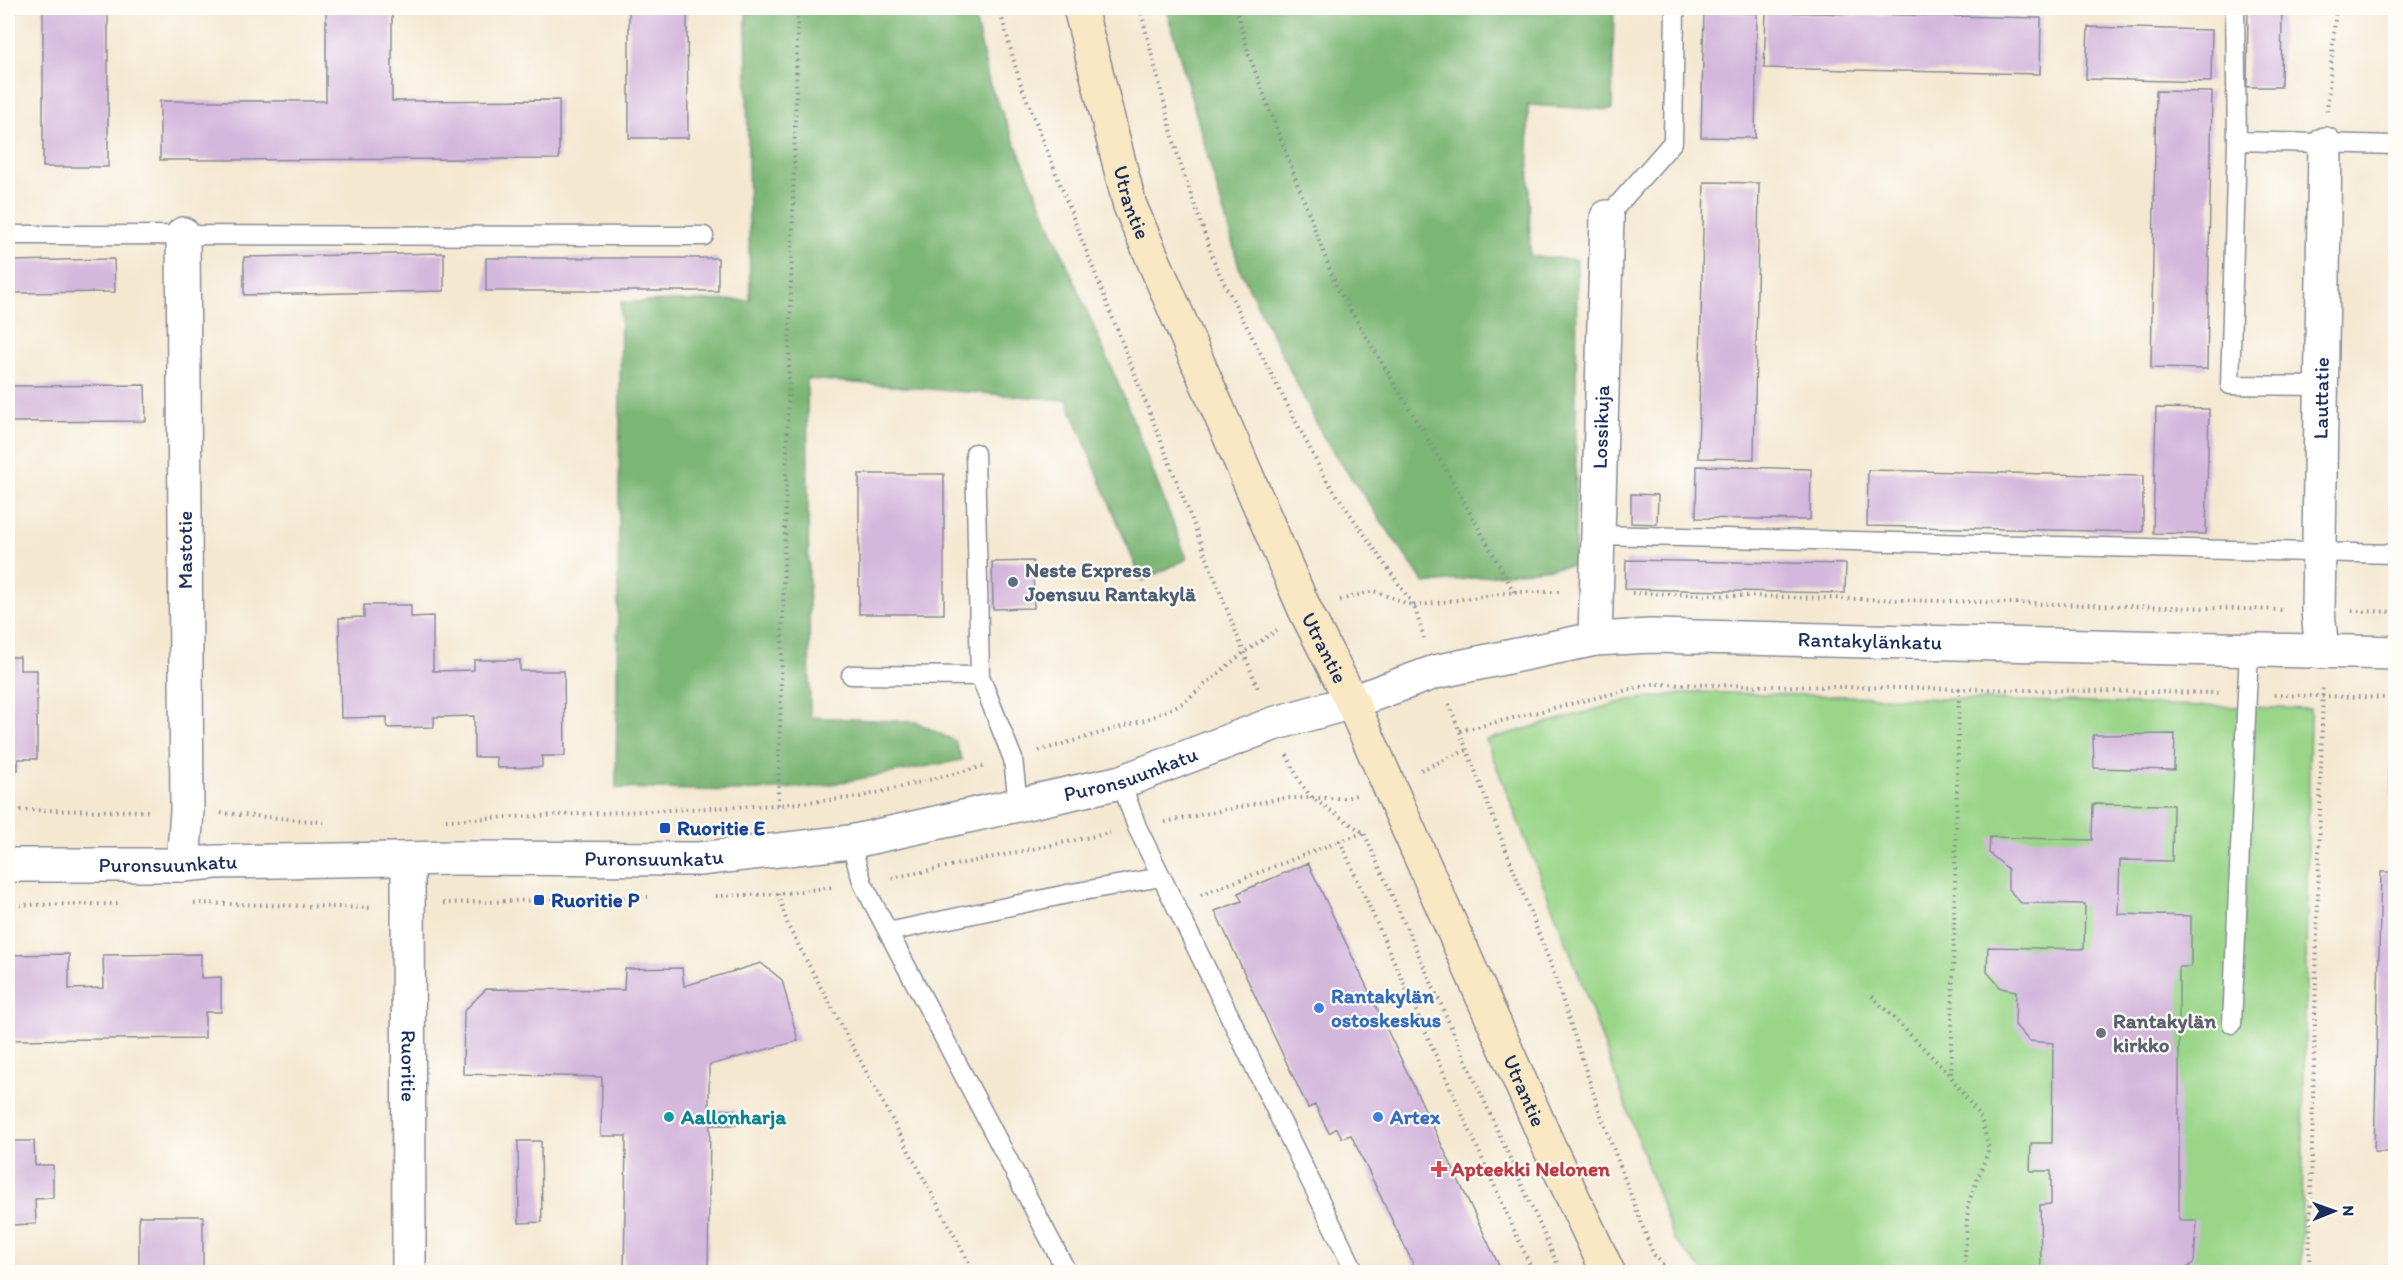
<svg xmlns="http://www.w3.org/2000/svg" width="2403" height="1280" viewBox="0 0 2403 1280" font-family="Itim,sans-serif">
<rect width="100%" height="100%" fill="#fdfcf7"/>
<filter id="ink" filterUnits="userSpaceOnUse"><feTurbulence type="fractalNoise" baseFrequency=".0167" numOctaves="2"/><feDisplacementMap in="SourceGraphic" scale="12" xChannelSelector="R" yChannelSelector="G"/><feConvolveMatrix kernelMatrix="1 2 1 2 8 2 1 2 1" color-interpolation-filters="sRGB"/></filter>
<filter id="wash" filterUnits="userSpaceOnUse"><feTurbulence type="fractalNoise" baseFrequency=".008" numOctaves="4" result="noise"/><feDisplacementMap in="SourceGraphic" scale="24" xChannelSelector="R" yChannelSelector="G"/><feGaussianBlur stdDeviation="1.35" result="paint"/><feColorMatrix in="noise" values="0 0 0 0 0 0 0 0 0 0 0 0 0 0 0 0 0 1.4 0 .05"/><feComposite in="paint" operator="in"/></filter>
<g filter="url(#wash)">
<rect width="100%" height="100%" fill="#f4e8d1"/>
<path fill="#9ad588" stroke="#5a8273" stroke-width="1.5" d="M1695,692L2310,709L2301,1272H1704L1674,1239L1576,967L1486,740L1629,700Z"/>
<path fill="#7bb674" stroke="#4b7269" stroke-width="1.5" d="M746,8H973L989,82L1125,400L1187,559L1142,581L1067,400L807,379L810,717L916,722L955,741L962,760L815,787L739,791L616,788L621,302L750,300Z
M1166,8H1614L1612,110L1528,105L1530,256L1577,260L1575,565L1425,584L1325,440L1240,270Z"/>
<g id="blocks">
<path fill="#d4b7dd" d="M43,8H108V167H43Z
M326,8H392V101L559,100V159L160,160V101H326Z
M629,8H687L688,138H629Z
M2248,8H2282L2281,87H2247Z
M1704,12L1757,13L1755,138L1701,137Z
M1766,12L2041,18L2040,74L1764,68Z
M2088,27L2212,30L2211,82L2086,79Z
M2156,91L2212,92L2207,369L2151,368Z
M1704,182L1759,183L1754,459L1698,458Z
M444,253V291L244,295V257Z
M486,258H718V291H486Z
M114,259L115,292L8,293V261Z
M145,385L146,421L8,422V386Z
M2156,408L2209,409L2206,534L2153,533Z
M1697,466L1811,469L1810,520L1696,518Z
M1868,470L2143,476V532L1867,526Z
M859,474H944V614H859Z
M1631,494L1658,495L1657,524L1631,523Z
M1626,560L1846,564L1845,593L1625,589Z
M1033,561L1034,608L993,609L992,562Z
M364,605H411V617L433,616V671L474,670V660H520V671H564L565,756H542V767L497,768L496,757H474V716L434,717V727L387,728V717L341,718L339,618L364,617Z
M8,657H20V670H37V759H18V770H8Z
M2175,734L2174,770L2094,768L2093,735Z
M2391,738H2396V807H2391Z
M2093,804L2173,805L2172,861L2120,860L2118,914L2191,916V967H2179V1220H2197L2194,1262L2183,1272H2041L2040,1205L2051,1204V1171H2030L2031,1143H2052L2053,1043L2029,1041L2015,1025L2016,991L2001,988L1987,972L1988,947L2084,949L2085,904L2021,903L2008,889V869L1989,853L1990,837L2092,840Z
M1308,863L1502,1272H1417L1351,1135L1342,1138L1337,1128L1329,1133L1315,1105L1308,1108L1215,911L1242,901L1238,893Z
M2381,872H2396V1152H2374Z
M69,954V989L104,988L103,955L201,954V978L221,977V1012H205V1038L8,1040V955Z
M761,963L782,980L798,1041L709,1065V1109L736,1110V1125H710L708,1272H624L626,1136H601L602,1077L463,1074L464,1011L486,989L624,990L625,969L682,968L684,986Z
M8,1141H34L35,1165H53V1198L35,1199L36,1224L8,1225Z
M518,1141H541L542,1222L519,1223Z
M139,1216H203V1272H139Z"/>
</g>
</g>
<g filter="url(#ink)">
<use href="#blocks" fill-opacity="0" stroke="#888c98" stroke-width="1.5"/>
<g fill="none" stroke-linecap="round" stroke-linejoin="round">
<g stroke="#888c98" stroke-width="21">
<path id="lane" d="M2235,8L2237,141
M1607,217L1673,142L1675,8
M8,235L704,236
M2321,386L2230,385L2237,141L2396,145
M975,453L980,676L1013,759L1018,804
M1598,535L2396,554
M851,675L980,676
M1121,782L1137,827L1355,1272
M850,842L863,884L1067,1272
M888,932L1072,893L1161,877
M2232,1024L2249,650"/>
</g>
<g stroke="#888c98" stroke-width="36">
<g id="street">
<path id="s1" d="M1595,639L1607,217"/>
<path id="s2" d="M2322,652L2318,611L2325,144"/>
<path id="s3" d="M408,859L409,1272"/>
<path id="s4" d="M8,865H183L216,862L454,858L699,859L850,842L1121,782L1273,724L1352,702L1435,672L1595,639L1651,636L2396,653"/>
<path d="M183,865L187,811L183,234"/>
</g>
</g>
<g stroke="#888c98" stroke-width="36">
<g id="secondary">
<path id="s5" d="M1080,8L1130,206L1305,610L1352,702L1550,1149L1608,1272"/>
</g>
</g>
<path stroke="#888c98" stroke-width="4" stroke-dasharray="1.5 4.5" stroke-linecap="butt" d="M999,8L1020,82L1259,691
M1140,8L1178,157L1216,267L1325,478L1414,606L1424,638
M1236,8L1249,55L1337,288L1450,476L1514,592
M2327,111L2336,8
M1632,593L2284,610
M1340,600L1374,591L1414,606L1514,592H1562
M2352,611L2396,612
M1959,688L1951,1077L1981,1118L1989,1149L1968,1204L1964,1272
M2274,695L2396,698
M1449,704L1552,968L1600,1113L1653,1254L1669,1272
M1460,731L1652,684L2218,693
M1039,751L1145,720L1183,703L1243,653L1277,630
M1287,755L1299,781L1312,798L1364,833L1561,1272
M1421,770L1467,750
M778,805L798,8
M8,810L151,811
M221,813L324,822
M446,820L778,805L860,797L985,766
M1165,822L1283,798H1346L1356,795
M1363,833L1340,841L1533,1272
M892,878L1110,833
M778,894L789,928L974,1272
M1201,895L1340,841
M716,896L778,894L834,887
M194,903L373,908
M443,903L648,897
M8,905L118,904
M1872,996L1951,1076
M2309,1272L2323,685"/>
<use href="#lane" stroke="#fff" stroke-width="18"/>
<use href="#street" stroke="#fff" stroke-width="33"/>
<use href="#secondary" stroke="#fae7c3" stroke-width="33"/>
</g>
</g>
<circle fill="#5c6f8a" stroke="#fdfcf7" stroke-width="2" cx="1013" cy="582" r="6"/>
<g fill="#1a4fb4" stroke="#fdfcf7" stroke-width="2">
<rect x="659" y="822" width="12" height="12" rx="3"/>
<rect x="533" y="894" width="12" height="12" rx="3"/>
</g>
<g fill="#3f7fe0" stroke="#fdfcf7" stroke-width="2">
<circle cx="1319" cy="1008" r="6"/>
<circle cx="1378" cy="1117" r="6"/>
</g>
<circle fill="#6b7280" stroke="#fdfcf7" stroke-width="2" cx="2101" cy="1033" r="6"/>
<circle fill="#0f9aa8" stroke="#fdfcf7" stroke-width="2" cx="669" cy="1117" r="6"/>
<path fill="#e0444e" stroke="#fdfcf7" stroke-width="2" d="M1436 1160h6v6h6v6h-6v6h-6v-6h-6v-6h6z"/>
<g text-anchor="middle" stroke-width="4.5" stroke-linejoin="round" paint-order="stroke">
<g font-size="21" fill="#1b2f5e" stroke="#fdfcf7">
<text dy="7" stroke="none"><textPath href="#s5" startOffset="201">Utrantie</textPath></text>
<text dy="7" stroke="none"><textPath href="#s2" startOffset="254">Lauttatie</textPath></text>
<text dy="7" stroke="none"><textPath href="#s1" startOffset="212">Lossikuja</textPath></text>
<text transform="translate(185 550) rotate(-90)" y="7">Mastotie</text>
<text dy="7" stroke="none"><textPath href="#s4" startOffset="1892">Rantakylänkatu</textPath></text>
<text dy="7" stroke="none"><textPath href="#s5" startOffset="687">Utrantie</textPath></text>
<text dy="7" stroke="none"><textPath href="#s4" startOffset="1132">Puronsuunkatu</textPath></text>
<text dy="7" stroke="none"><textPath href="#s4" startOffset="646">Puronsuunkatu</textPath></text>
<text dy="7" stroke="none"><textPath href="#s4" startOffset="160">Puronsuunkatu</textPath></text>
<text dy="7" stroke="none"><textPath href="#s3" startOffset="207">Ruoritie</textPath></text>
<text dy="7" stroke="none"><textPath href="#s5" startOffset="1173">Utrantie</textPath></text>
</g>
<g font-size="21" font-weight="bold" fill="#4e5e75" stroke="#fdfcf7" text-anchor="start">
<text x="1025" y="577">Neste Express<tspan x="1025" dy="24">Joensuu Rantakylä</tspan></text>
</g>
<g font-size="21" font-weight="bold" fill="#164399" stroke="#fdfcf7" text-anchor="start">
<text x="677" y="835">Ruoritie E</text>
<text x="551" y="907">Ruoritie P</text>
</g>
<g font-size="21" font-weight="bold" fill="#366cbe" stroke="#fdfcf7" text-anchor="start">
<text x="1331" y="1003">Rantakylän<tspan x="1331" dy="24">ostoskeskus</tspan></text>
<text x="1390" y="1124">Artex</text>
</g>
<g font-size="21" font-weight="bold" fill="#5b616d" stroke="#fdfcf7" text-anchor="start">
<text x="2113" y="1028">Rantakylän<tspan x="2113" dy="24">kirkko</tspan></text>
</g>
<g font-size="21" font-weight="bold" fill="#0d838f" stroke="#fdfcf7" text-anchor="start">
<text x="681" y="1124">Aallonharja</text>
</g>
<g font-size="21" font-weight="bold" fill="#be3a42" stroke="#fdfcf7" text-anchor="start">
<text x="1451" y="1176">Apteekki Nelonen</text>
</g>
</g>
<rect width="2403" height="1280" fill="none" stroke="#fdfcf7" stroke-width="30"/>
<g transform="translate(2334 1211) rotate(89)" stroke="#fdfcf7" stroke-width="4.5" paint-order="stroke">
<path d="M0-4.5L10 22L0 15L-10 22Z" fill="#1b2f5e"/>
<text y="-9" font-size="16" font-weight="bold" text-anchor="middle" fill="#1b2f5e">N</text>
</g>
</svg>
